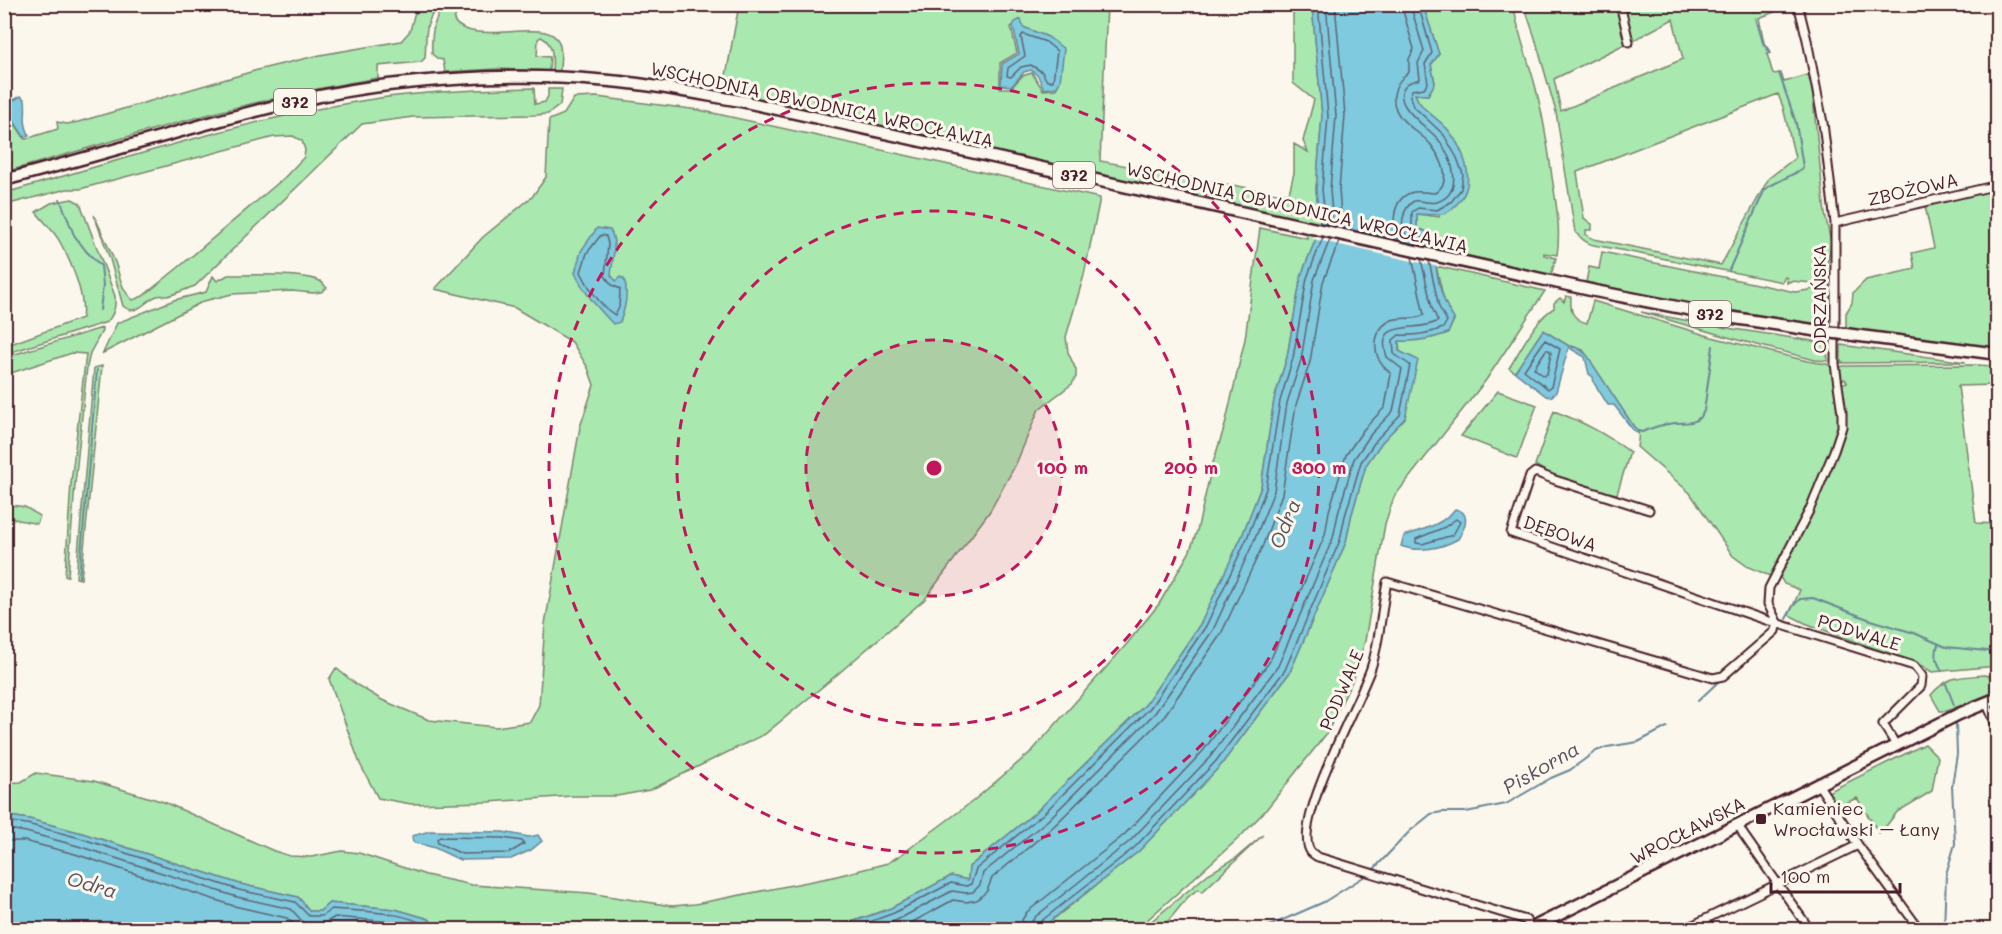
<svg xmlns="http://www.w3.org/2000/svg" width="2002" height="934" viewBox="0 0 2002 934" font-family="Mali,sans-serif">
<rect width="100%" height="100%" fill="#fbf7ec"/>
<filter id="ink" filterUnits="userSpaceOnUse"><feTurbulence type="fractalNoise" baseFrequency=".0167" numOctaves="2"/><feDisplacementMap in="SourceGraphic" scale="12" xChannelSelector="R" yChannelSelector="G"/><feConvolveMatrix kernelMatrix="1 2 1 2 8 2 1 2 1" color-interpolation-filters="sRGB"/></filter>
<g filter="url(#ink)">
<path fill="#a9e8af" stroke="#7a846d" stroke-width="1.5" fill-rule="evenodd" d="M444,4L458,5L454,21C473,47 542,18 557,39C563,47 560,61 560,71H552C553,58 554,43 541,37L538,39L537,56L550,57L549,71L496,69L445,72L443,60L438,59L432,54C431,34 433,22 444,4Z
M422,5H438C423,26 427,34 425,58L421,62L378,66V78C251,98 128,137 5,172L4,107L25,139L58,129L57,122L67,124L78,122L261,69L320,55L401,41L410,31L414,15Z
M739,5H1107L1100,161L1276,193H1289L1294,173V144L1308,152L1303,141L1314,100L1293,83V5H1312L1322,116L1316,190L1320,223L1315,241L1301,276L1287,357L1274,400L1261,487L1242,536L1201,623L1146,704L1038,810L969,867L968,880L951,876L891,908L831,929L489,930L462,927L461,929H436L429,919L395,909L329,903L320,911H310L298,897L240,884L82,833L29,819L10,816L5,820L4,783L21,782L36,773L94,781L164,802L274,851L290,856L311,857L342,851L359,853L426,875L472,885L589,893L672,906L695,904L833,877L888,863L902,854L973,801L1032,751L1125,646L1159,604L1189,553L1197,531L1212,466L1225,425L1245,339L1260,228L1307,238L1309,221L723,92ZM1013,26L1023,27L1048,37L1060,81L1056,89L1043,90L1032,73L1022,76L1011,88H1000V63L1017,53L1011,27Z
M1423,5H1514C1517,33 1528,58 1535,85C1543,115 1548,146 1552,177C1556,202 1561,229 1557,255L1544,253V255L1556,258L1551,275L1435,248L1434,238L1425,231L1417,228V214L1439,217L1449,131L1419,104L1415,94L1428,95L1435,83L1431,65L1439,54Z
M1524,5H1618L1627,43L1554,79L1561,111L1683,59L1673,19L1632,41L1624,5H1756L1758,11L1778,5H1790V6L1759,18L1764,43L1771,53L1767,54L1773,74L1781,73L1784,82L1808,75L1812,89L1825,214L1831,243L1826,273L1812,283L1791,281L1787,283V278L1785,277L1782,282L1610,248C1592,245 1588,246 1575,232L1556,112L1535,38ZM1778,94L1783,107L1795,158L1769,178L1721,265L1594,239L1586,235V230H1592V224L1584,218L1577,172Z
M534,88L535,104L545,102L548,96V89H562L560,105L548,114L536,115L413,117L362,124L195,286C186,289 176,294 167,296C164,296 160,295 157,296C145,300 137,318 123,306L110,259L94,215C101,230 108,246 115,262C120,276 121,290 133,300L143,296L179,267L284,178L304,157L305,150L302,141L293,136L274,137L80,189H67L5,205V193C128,158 252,117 380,98C431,91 483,89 534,88Z
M597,97L699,110L1100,198L1084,275L1066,337L1068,352L1076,370V377L1072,384L1039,409L1016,464L990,511L925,599L839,673L765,734L650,790L617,796H572L489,802L411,804L378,798L360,764L329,679L336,668L357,685L382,700L429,720L496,727L530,722L539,705L545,624L580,427L594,385L588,368L572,342L515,308L435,289L483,237L532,197L546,177L549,120L564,114L574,98Z
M1997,189V350L1846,329V313L1852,303L1853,293L1866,280L1915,269L1912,253L1934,248L1925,206Z
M72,199L80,203L115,296C116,306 114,315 107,322L5,354V346L82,318C86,296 71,262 60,242C54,231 44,222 36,212L51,203Z
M1602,252L1795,292L1809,290L1828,285L1826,326L1683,303L1586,282L1589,267L1599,269Z
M1436,266L1545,291L1486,380L1394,497L1385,524L1365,641L1356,673L1327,733L1265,811L1239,838L1137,929L1040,930L1139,851L1221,765L1290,672L1346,542L1351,517L1366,465L1382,442L1405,418L1399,341L1432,338L1448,333L1454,320L1445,305Z
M228,275C248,275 303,273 320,281C322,282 325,286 327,288L321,292L313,293L292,291L232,294L204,301L103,353L117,323L174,300L206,292L213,276L217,281Z
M1566,296L1571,297C1570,311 1572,319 1587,323L1593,301L1712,337L1807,361L1827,364L1832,367L1840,423L1838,432L1816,488L1770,576L1747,566L1733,556L1690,493L1637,447C1638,439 1641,432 1634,427L1583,350L1569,346L1543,330L1515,372L1509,368C1520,351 1536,318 1554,308V303L1560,298L1564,302Z
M1594,296L1731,322L1826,336V338L1731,324L1624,304Z
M1641,312L1727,328L1826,343L1828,361L1815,360L1738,340Z
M102,328V331L90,353L87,367L75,484L68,576H65L71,483L86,354L72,353L5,375V357Z
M1841,345L1966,362L1841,363Z
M1972,365L1997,366V385L1958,386L1976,523L1997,524V666L1932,672L1922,666L1805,623L1789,615L1800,590L1784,584L1779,575L1815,506L1844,434L1846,421L1841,384L1847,382L1845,379L1841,380L1839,368L1843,366Z
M102,366L81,579L76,578L94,368Z
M1498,391L1537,405L1517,458L1461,436Z
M1554,411C1585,423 1604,433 1630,452L1617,494C1589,490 1558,480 1535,465Z
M5,504L25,507L40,516L37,524L5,517Z
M1985,675L1997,678V691L1947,711H1940L1931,695C1948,675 1960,677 1985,675Z
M1925,744L1938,757L1932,791L1897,812L1887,825L1879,833L1857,798L1836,807L1826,793Z
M1263,835L1202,892L1198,889L1187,898L1165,925L1161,922L1152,929H1142L1208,874L1236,858Z"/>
<path fill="#7fcade" stroke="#6a8696" stroke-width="1.5" d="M1312,5H1423L1439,54L1431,65L1435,83L1428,95L1415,94C1421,111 1438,117 1449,131C1463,149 1476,179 1461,199C1446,219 1439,215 1417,214V228L1425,231L1434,239C1435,267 1438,295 1454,319L1448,333C1431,339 1416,342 1399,341V351L1418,360L1405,418L1382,442L1366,465L1351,517L1346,542L1290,672L1221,765L1139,851L1040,929L831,930L891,908L951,876L968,880L969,867L1038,810L1146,704L1201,623L1242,536L1261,487L1274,400L1287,357L1301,276L1315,241L1320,223L1316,190L1322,116Z
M1021,19L1023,27L1048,37L1064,49L1060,81L1057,87L1044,89L1038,76L1031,70L1024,72L1012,86L1001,85L1002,64L1019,54L1013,26L1015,22Z
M5,94L14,100L21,96L25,100C27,115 22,119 29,135L24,137L5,107Z
M597,228L610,230C618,242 612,261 611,275L616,281L620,277L624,279C629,293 625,309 620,322L613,324C598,308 584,293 575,273L581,251Z
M1543,330L1569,346L1556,392L1551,397L1546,396L1515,372Z
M1572,346C1583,350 1588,354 1593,365L1634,427L1638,430V433L1633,430L1614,405H1608L1594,383L1593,377L1589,374L1585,357L1571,349Z
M1455,509C1472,512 1465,528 1458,539C1442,548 1419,553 1401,546L1404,536C1421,530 1443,525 1455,509Z
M9,816L29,819L82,833L240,884L298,897L310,911H320L329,903L395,909L429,919L436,929H5L4,820Z
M430,831L503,832L529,837L538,835L542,841L531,850L511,859L460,860L435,848L413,842L412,836Z"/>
<path fill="#fbf7ec" d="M1317,223L1438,249L1439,267L1313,239Z"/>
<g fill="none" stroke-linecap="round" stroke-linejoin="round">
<path stroke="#5f6373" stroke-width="1.5" d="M1318,4L1328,116L1322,190L1326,224
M1326,4L1336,116L1330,190L1333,226
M1335,4L1345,115L1339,189L1342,228
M1410,4L1424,51L1418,63L1420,79C1416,81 1411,81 1407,84C1387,103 1428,127 1438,139C1451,155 1466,192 1437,202C1430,204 1421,200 1414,201C1403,207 1398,227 1408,237C1412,241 1417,242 1421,245
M1418,4L1432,53L1425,64L1428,83L1424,88L1412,90L1410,96L1413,106L1444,135L1457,158L1463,174L1461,189L1451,202L1437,210L1418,208L1412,212V230L1428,241L1429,247
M1023,34L1046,42L1057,51L1053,81H1047L1042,72L1031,65L1021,67L1011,77L1007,76L1008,68L1025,56L1021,37Z
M601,235L606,236L608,244L605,276L612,285L620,289L619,308L615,315C601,307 588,287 581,272L587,253Z
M1399,241C1391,226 1392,200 1410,193C1418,190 1426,193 1435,193C1453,182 1442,159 1431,145C1423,135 1411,129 1403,120C1388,104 1392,84 1409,72V59L1414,49L1401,4
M1545,340L1560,349L1551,387L1548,389L1524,370Z
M1546,350H1549L1551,353L1547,374L1544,376L1534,368Z
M1456,519L1460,522L1453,535L1422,544L1416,543V539L1445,527Z
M4,824L12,822L27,824L80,838L239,890L295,902L309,916H322L332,909C354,911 416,911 429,930
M4,832L14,830L26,832L78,846L237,897L291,909L301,920L307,924H323L335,917L392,922L419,930
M440,837L503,838L522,841L524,844L509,853L462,854L438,843L437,839Z
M4,841H24L75,854L234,906L287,918L299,930
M848,930L894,913L951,883L966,886L971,884L976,869L1043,814L1150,708L1206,626L1247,538L1266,489L1280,401L1293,358L1307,278L1323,237
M870,930L897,920L952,891L966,893L973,892L980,885L983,873L1048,820L1155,713L1213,630L1254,541L1274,491L1287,403L1301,360L1314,280L1330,239
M898,930L953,900L966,902L977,900L987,891L992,878L1054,826L1162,719L1221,634L1263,545L1282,494L1296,405L1310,362L1323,282L1339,241
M1021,930L1022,920L1027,912L1124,835L1203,751L1270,661L1325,535L1329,511L1346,455L1364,429L1385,407L1391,374C1387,370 1382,366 1379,360C1372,346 1376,326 1392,320C1403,316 1414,321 1424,315L1412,257
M1030,930L1031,923L1035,917L1130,841L1210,757L1278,666L1333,538L1338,514L1354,459L1371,434L1393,411L1402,369L1387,357C1373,316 1418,334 1438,321L1432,308L1421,259
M1037,930L1040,922L1135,847L1216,761L1285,670L1340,540L1345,516L1361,462L1377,439L1400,415L1410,365L1394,354L1393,340L1399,335C1415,336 1428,334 1443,328L1447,321L1439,307L1429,261"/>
<path stroke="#6a8696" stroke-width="2" d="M1753,4L1755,12
M1756,18L1763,43L1770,53
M60,199L74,235L86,251L101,266L103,285L100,310
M1729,270L1764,191L1768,187L1801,170L1803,167L1796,123L1779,73
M1638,431L1642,432C1651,428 1665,424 1675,423C1688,422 1697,425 1704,411L1713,346
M79,577L97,370
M1786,619L1793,606L1800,599L1813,598L1868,619L1914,633L1946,647L1998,652
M1938,644C1935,655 1936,661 1942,671
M1946,684L1954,705
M1698,701L1719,681
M1373,870L1410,831L1431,814L1442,812H1466L1506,804L1551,778L1570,770L1596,751L1607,747L1638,742L1667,727
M1260,930L1324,902L1365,876
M1944,930L1946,874L1955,844L1952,786L1957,754L1956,724"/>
<g stroke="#4a1f2b" stroke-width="11">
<path id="minor" d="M1620,4L1629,42
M1835,223L1998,185
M1649,510L1555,480L1535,472L1530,476L1511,533L1766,620L1914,666L1922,676L1921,686L1883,724L1896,745
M1986,702L1998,729
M1818,784L1858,845L1920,930
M1738,824L1743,834L1810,930
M1531,928L1526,920L1318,857C1317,857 1312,853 1311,852C1290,826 1361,699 1371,668C1380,641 1381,611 1387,582L1713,678L1723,676L1775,631L1777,622L1768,604L1769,588L1809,511L1834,451L1842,427V413L1835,364V223L1823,123L1807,40L1798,4
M1683,930L1858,845"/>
</g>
<g stroke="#4a1f2b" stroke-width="15">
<path id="secondary" d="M1528,930L1959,714L1998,698"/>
</g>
<g stroke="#4a1f2b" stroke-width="15">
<path id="primary" d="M4,180C72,162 139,143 206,124C266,108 326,92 388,85C457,77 528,74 597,80C645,83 693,93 741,101L1595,291L1728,317L1826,332
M1845,334L1998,354"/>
</g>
<use href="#minor" stroke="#fbf7ec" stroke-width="7"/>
<use href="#secondary" stroke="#fbf7ec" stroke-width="10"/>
<use href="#primary" stroke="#fbf7ec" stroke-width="10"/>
<g stroke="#4a1f2b" stroke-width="15" stroke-linecap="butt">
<path id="primary-bridge" d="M1826,332L1845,334"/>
</g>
<use href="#primary-bridge" stroke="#fbf7ec" stroke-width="10"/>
</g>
</g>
<circle cx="934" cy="468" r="128" fill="#c2185b" fill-opacity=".12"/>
<g fill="none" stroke="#c2185b" stroke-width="3" stroke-dasharray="10 8">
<circle cx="934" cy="468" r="128"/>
<circle cx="934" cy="468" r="257"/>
<circle cx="934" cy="468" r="385"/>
</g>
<rect fill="#4a1f2b" stroke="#fbf7ec" stroke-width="2" x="1755" y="813" width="12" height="12" rx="3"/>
<g text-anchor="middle" stroke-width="6" stroke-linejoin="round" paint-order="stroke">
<g fill="#fbf7ec" stroke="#7f6065" stroke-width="1.5">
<rect x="274" y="89" width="42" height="26" rx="4.5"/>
<rect x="1053" y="162" width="42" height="26" rx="4.5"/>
<rect x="1689" y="301" width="42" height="26" rx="4.5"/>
</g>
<g font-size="16" font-weight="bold" fill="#4a1f2b">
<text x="295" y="108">372</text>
<text x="1074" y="181">372</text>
<text x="1710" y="320">372</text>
</g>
<g font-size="18" fill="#4a1f2b" stroke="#fbf7ec">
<text transform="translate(822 105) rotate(12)" y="6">WSCHODNIA OBWODNICA WROCŁAWIA</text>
<text transform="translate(1913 190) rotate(-13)" y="6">ZBOŻOWA</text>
<text transform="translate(1297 208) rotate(13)" y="6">WSCHODNIA OBWODNICA WROCŁAWIA</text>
<text transform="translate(1820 299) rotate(-90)" y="6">ODRZAŃSKA</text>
<text transform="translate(1560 534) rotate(19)" y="6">DĘBOWA</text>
<text transform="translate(1859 633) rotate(17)" y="6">PODWALE</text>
<text transform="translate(1342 690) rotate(-67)" y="6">PODWALE</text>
<text transform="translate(1688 831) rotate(-27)" y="6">WROCŁAWSKA</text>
</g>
<g font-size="18" fill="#4a1f2b" stroke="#fbf7ec" text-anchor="start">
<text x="1773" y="815">Kamieniec<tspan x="1773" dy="21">Wrocławski – Łany</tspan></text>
</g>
<g font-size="20" font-style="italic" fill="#5a5261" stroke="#fbf7ec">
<text transform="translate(1285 524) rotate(-68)" y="7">Odra</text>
<text transform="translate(1541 768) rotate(-30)" y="7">Piskorna</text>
<text transform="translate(92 885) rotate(16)" y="7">Odra</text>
</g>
</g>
<circle cx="934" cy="468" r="9" fill="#c2185b" stroke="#fbf7ec" stroke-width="3"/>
<g font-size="18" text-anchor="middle" font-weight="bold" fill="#c2185b" stroke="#fbf7ec" stroke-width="6" stroke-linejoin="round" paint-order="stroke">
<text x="1062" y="474">100 m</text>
<text x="1191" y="474">200 m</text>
<text x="1319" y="474">300 m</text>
</g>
<rect width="2002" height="934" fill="none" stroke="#fbf7ec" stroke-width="24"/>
<rect x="12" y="12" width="1978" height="910" fill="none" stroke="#4a1f2b" stroke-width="2" filter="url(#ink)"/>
<path d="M1771 883v9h129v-9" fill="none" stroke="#4a1f2b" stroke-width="3"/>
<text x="1780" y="883" font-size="18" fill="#4a1f2b" stroke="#fbf7ec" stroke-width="4.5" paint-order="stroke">100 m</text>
</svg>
